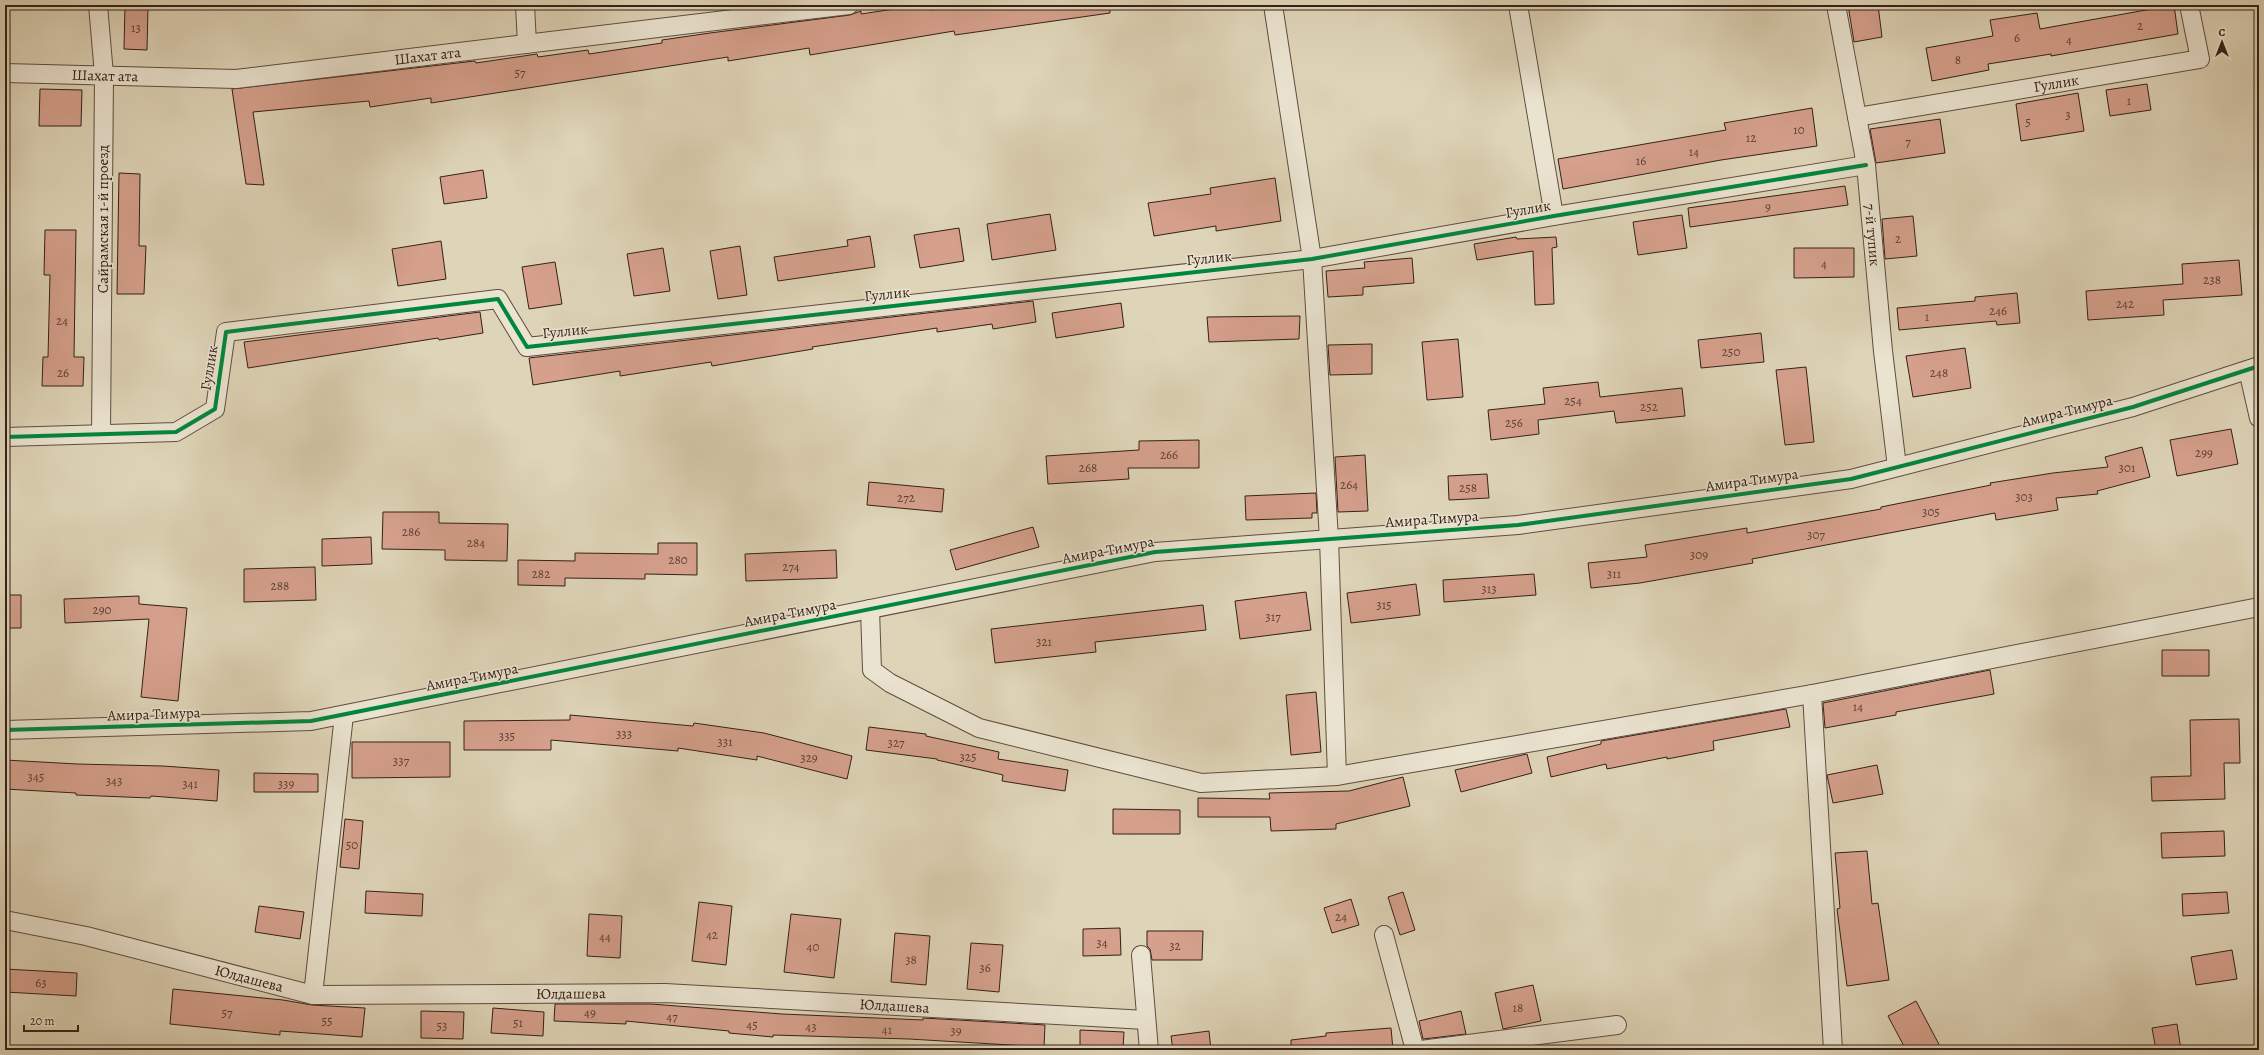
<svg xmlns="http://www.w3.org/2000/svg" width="2264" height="1055" viewBox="0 0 2264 1055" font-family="Alegreya,serif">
<rect width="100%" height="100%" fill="#ded4b7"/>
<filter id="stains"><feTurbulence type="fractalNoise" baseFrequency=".005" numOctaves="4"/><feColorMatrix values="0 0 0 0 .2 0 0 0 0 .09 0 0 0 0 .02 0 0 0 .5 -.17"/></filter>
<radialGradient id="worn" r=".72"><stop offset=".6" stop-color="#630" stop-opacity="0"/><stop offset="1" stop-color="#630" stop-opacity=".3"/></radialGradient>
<path fill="#d5a08c" stroke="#352018" d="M125,5H148L147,50L124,49Z
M921,5H932V10L962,5H1110V13L955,35L954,31L810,55L809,48L728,61V57L431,103V98L370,107L369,101L253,112L264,185L246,184L232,89L475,61L476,63L537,54L538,57L588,50L589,54L662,43V40L710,33L850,15L861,11V14Z
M1848,5H1878L1882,37L1854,42Z
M2174,5L2178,34L2051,56V54L1988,64L1989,70L1932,81L1926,48L1993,36L1990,20L2037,13L2040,29Z
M2147,84L2151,110L2110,116L2106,90Z
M40,89L82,90L81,126H39Z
M2078,93L2084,131L2021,141L2016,104Z
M1812,108L1817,146L1721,160L1563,189L1558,159L1726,130L1724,123Z
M1940,119L1945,153L1876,163L1870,129Z
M483,170L487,198L444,204L440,177Z
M119,173L140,174L139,246H146L144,294H117Z
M1275,178L1281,221L1216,231V226L1154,236L1148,203L1211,194L1210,188Z
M1845,186L1848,205L1690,227L1688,208Z
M1050,214L1056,250L992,260L987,224Z
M1682,215L1687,248L1638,255L1633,222Z
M1913,216L1917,256L1885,259L1882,219Z
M959,228L964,261L920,268L914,235Z
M45,230H76L74,357H84L83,386H42L43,357H48L50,275H44Z
M870,236L875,267L778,281L774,257L848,246L847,240Z
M1516,237L1517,239L1556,237L1557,247L1552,248L1554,304L1535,305L1533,251L1477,260L1474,244Z
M441,241L446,279L398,286L392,249Z
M740,246L747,295L718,299L710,251Z
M663,248L670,291L634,296L627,254Z
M1794,248H1854V277L1794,278Z
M1412,258L1414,283L1363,287V295L1328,297L1326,271L1365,268L1364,262Z
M2239,260L2242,295L2163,300L2164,315L2088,320L2086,291L2183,284L2182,264Z
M555,262L562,304L529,309L522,267Z
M2017,293L2020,323L1997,325L1996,321L1899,330L1897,308L1975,301V297Z
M1033,301L1036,322L993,329L992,324L937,332V328L812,347L813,349L712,366L711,362L620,376V371L533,385L529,358Z
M1121,303L1124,327L1056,338L1052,313Z
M480,312L483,333L439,340L438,338L248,368L244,342Z
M1300,316L1299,339L1209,342L1207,317Z
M1761,333L1764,362L1701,368L1698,340Z
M1458,339L1463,397L1427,400L1422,342Z
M1372,344V374L1330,375L1328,345Z
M1965,348L1971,388L1913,397L1906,356Z
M1806,367L1814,442L1785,445L1776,370Z
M1598,382L1600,397L1682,388L1685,416L1616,423L1614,411L1538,420L1539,434L1491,440L1488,410L1545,404L1543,388Z
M2231,429L2238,464L2177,476L2170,440Z
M1199,440V468H1128L1129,479L1048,484L1046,456L1139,450V441Z
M2142,447L2150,477L2097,491L2098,494L2056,498L2058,510L1996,520L1995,513L1752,559L1753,563L1640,583L1591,588L1588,563L1647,557L1645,545L1747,528V533L1881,509V507L1991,485L1990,483L2053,473L2108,467L2105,457Z
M1365,455L1368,511L1338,512L1335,457Z
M1487,474L1489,498L1449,500L1448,476Z
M869,482L944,489L942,512L867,505Z
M1316,493L1317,513H1312V518L1246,520L1245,496Z
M383,512H439V523L508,524L507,561L445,560V550L382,549Z
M1033,527L1039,547L956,570L950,550Z
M371,537L372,564L322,566V539Z
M658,543H697V575L645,574V579L565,578V586L518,585V560L575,561V553L658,554Z
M836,550L837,578L746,581L745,554Z
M315,567L316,600L244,602V569Z
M1534,574L1536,595L1444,602L1443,580Z
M1416,584L1420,615L1351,623L1347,593Z
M1306,592L1311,630L1240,639L1235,601Z
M5,595H21V628H5Z
M139,596V604L187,608L178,701L141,697L149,619L65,623L64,599Z
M1203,605L1206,630L1095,642L1096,652L995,663L991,629Z
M2162,650H2209V676H2162Z
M1990,670L1994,694L1896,712V715L1825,728L1823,703Z
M1316,692L1321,752L1291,755L1286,695Z
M1786,709L1790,727L1713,741L1714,750L1667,759V757L1607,769L1606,764L1551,777L1547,757L1601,744V741Z
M570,715L693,726L694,723L764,733L852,756L847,779L757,756V760L678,748V751L551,740V750H464V721L570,720Z
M2239,719L2240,763H2224L2225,799L2152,801L2151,777L2191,776L2190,720Z
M869,727L926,734V736L999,752L998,759L1068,770L1065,791L1002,781L1003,775L937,760V759L866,750Z
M352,742H450V777L352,778Z
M1527,754L1532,773L1461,792L1455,770Z
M5,760L77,764L163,766L219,770L217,801L151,796L150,798L76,795V793L5,789Z
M1877,765L1883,794L1833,803L1827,775Z
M254,773L318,774V792H254Z
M1403,777L1410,806L1336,824V829L1271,831L1270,817H1198V798L1270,799L1269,793L1349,791Z
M1113,809L1180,810V834H1113Z
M345,819L363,821L359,869L340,867Z
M2224,831L2225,856L2162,858L2161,833Z
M1867,851L1872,904L1878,903L1889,980L1847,986L1837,909L1840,908L1835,853Z
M366,891L423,894L422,916L365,913Z
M1403,892L1415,930L1400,935L1388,897Z
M2227,892L2229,913L2183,916L2182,894Z
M1351,899L1359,925L1332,933L1324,908Z
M699,902L732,906L726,965L692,961Z
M259,906L304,912L300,939L255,932Z
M589,914L622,916L620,958L587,956Z
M791,914L841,919L834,978L784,972Z
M1120,928L1121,955L1083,956V929Z
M1147,931H1203L1202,960H1152L1150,949L1147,946Z
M895,933L930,936L926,985L891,982Z
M971,943L1003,945L999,992L967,989Z
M2232,950L2237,979L2196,985L2191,957Z
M5,969L77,973L76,996L5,992Z
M1533,985L1541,1021L1503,1029L1495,993Z
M173,989L283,1000L312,1005L365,1008L362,1037L280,1031V1035L170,1024Z
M1916,1001L1942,1050H1906L1888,1016Z
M555,1004H651L782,1014L923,1020V1018L1045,1025L1044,1047L909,1039L773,1035V1037L729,1033V1031L626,1021V1024L554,1021Z
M493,1008L544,1012L543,1036L491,1033Z
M421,1011L464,1012L463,1039L421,1038Z
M1461,1011L1466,1034L1423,1039L1419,1021Z
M2177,1024L2181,1050H2156L2152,1028Z
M1391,1028L1393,1050H1291V1040L1326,1036V1033Z
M1080,1030L1124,1032L1123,1048L1080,1046Z
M1209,1031L1211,1050H1173L1171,1036Z"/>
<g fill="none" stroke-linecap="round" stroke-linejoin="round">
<g stroke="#5f4d40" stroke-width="20">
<g id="minor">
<path d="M98,5L104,75L101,434"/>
<path d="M525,5L527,44"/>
<path d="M1273,5L1312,259L1329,539L1337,776"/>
<path d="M1518,5L1554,216"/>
<path id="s1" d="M1836,5L1866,165L1883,351L1897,467"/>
<path id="s2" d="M5,73L236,79L849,5"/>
<path id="s3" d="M1857,117L2200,59L2189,5"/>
<path d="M2248,370L2259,418"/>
<path d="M5,437L176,432L215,409L226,332L498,299L527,347L1312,259L1554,216L1866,165"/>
<path d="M870,609L872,670L890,683L979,728L1201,783L1337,776L1812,694L2259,607"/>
<path d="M1812,694L1833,1050"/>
<path d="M5,730L311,721L1155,552L1518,525L1851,479L2133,407L2259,366"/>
<path id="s4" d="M5,920L86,936L313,995L665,993L1146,1020"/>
<path d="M1384,935L1415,1050"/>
<path d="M1141,955L1149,1050"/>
<path d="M313,995L344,715"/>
<path d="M1421,1050L1617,1025"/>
</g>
</g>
<use href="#minor" stroke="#eae3d0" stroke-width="18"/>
<g stroke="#eae3d0" stroke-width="6">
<path id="cycleway" d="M5,437L176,432L215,409L226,332L498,299L527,347L1312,259L1554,216L1866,165
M5,730L311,721L1155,552L1518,525L1851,479L2133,407L2259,366"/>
</g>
<use href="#cycleway" stroke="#00873e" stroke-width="4"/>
</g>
<g text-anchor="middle" stroke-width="3" stroke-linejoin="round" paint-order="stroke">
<g font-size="13" fill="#5d4035">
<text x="2140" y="30">2</text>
<text x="136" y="32">13</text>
<text x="2017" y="42">6</text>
<text x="2069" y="44">4</text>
<text x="1958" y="64">8</text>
<text x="520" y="77">57</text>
<text x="2129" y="105">1</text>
<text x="2068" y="119">3</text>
<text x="2028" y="126">5</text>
<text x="1799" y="134">10</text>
<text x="1751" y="142">12</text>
<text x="1908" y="146">7</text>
<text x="1694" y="156">14</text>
<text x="1641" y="165">16</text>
<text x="1768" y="211">9</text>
<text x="1898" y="243">2</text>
<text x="1824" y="268">4</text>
<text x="2212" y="284">238</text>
<text x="2125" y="308">242</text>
<text x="1998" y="315">246</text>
<text x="1927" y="321">1</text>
<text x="62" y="325">24</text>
<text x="1731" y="356">250</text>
<text x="63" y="377">26</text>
<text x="1939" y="377">248</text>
<text x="1573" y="405">254</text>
<text x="1649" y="411">252</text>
<text x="1514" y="427">256</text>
<text x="2204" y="457">299</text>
<text x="1169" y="459">266</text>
<text x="1088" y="472">268</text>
<text x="2127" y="472">301</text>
<text x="1349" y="489">264</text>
<text x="1468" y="492">258</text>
<text x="2024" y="501">303</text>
<text x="906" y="502">272</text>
<text x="1931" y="516">305</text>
<text x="411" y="536">286</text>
<text x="1816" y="539">307</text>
<text x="476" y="547">284</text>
<text x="1699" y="559">309</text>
<text x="678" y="564">280</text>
<text x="791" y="571">274</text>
<text x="541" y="578">282</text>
<text x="1614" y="578">311</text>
<text x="280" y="590">288</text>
<text x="1489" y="593">313</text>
<text x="1384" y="609">315</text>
<text x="102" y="614">290</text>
<text x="1273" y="621">317</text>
<text x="1044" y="646">321</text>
<text x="1858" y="711">14</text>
<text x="624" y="738">333</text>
<text x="507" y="740">335</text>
<text x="725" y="746">331</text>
<text x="896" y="747">327</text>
<text x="968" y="761">325</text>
<text x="809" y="762">329</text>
<text x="401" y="765">337</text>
<text x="36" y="781">345</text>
<text x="114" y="785">343</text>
<text x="190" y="788">341</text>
<text x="286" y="788">339</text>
<text x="352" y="849">50</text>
<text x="1341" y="921">24</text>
<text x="712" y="939">42</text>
<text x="605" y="941">44</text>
<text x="1102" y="947">34</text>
<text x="1175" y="950">32</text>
<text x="813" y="951">40</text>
<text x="911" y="964">38</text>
<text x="985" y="972">36</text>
<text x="41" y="987">63</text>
<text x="1518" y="1012">18</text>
<text x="227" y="1017">57</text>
<text x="590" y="1017">49</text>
<text x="672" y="1021">47</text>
<text x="327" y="1025">55</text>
<text x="518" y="1027">51</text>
<text x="752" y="1029">45</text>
<text x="442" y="1030">53</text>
<text x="811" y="1031">43</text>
<text x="887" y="1034">41</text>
<text x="956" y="1035">39</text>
</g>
<g font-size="15" fill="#352018" stroke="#eae3d0">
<text dy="5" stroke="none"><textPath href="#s2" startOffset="424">Шахат ата</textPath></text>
<text dy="5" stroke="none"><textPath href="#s2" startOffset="100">Шахат ата</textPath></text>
<text dy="5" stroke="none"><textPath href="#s3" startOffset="202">Гуллик</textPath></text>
<text transform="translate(1528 209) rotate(-10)" y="5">Гуллик</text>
<text transform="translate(103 219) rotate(-90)" y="5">Сайрамская 1-й проезд</text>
<text dy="5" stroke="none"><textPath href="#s1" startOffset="233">7-й тупик</textPath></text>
<text transform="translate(1209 258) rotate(-6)" y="5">Гуллик</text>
<text transform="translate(887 294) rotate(-6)" y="5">Гуллик</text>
<text transform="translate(565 331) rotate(-6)" y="5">Гуллик</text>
<text transform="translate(209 368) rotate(-81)" y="5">Гуллик</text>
<text transform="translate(2067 411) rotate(-14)" y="5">Амира Тимура</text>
<text transform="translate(1752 480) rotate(-8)" y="5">Амира Тимура</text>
<text transform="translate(1432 519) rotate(-4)" y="5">Амира Тимура</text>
<text transform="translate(1108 550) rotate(-11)" y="5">Амира Тимура</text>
<text transform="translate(790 613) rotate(-11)" y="5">Амира Тимура</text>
<text transform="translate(472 677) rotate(-11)" y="5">Амира Тимура</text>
<text transform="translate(154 714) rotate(-2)" y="5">Амира Тимура</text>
<text dy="5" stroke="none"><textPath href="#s4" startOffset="251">Юлдашева</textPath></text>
<text dy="5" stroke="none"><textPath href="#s4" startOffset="575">Юлдашева</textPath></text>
<text dy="5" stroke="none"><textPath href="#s4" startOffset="899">Юлдашева</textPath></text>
</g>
</g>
<rect width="2264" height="1055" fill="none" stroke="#ded4b7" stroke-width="20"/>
<rect x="6" y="6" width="2252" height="1043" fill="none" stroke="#352018" stroke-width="2"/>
<rect x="10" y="10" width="2244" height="1035" fill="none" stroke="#352018"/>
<g transform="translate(2222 42)" stroke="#eae3d0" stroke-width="3" paint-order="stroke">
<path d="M0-3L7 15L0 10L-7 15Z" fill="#352018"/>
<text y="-6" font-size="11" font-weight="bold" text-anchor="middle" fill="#352018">С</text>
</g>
<path d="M24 1025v6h54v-6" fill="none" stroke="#352018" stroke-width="2"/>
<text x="30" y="1025" font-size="12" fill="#352018" stroke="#eae3d0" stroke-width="3" paint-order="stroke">20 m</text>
<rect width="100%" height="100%" filter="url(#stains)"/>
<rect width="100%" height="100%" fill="url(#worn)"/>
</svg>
